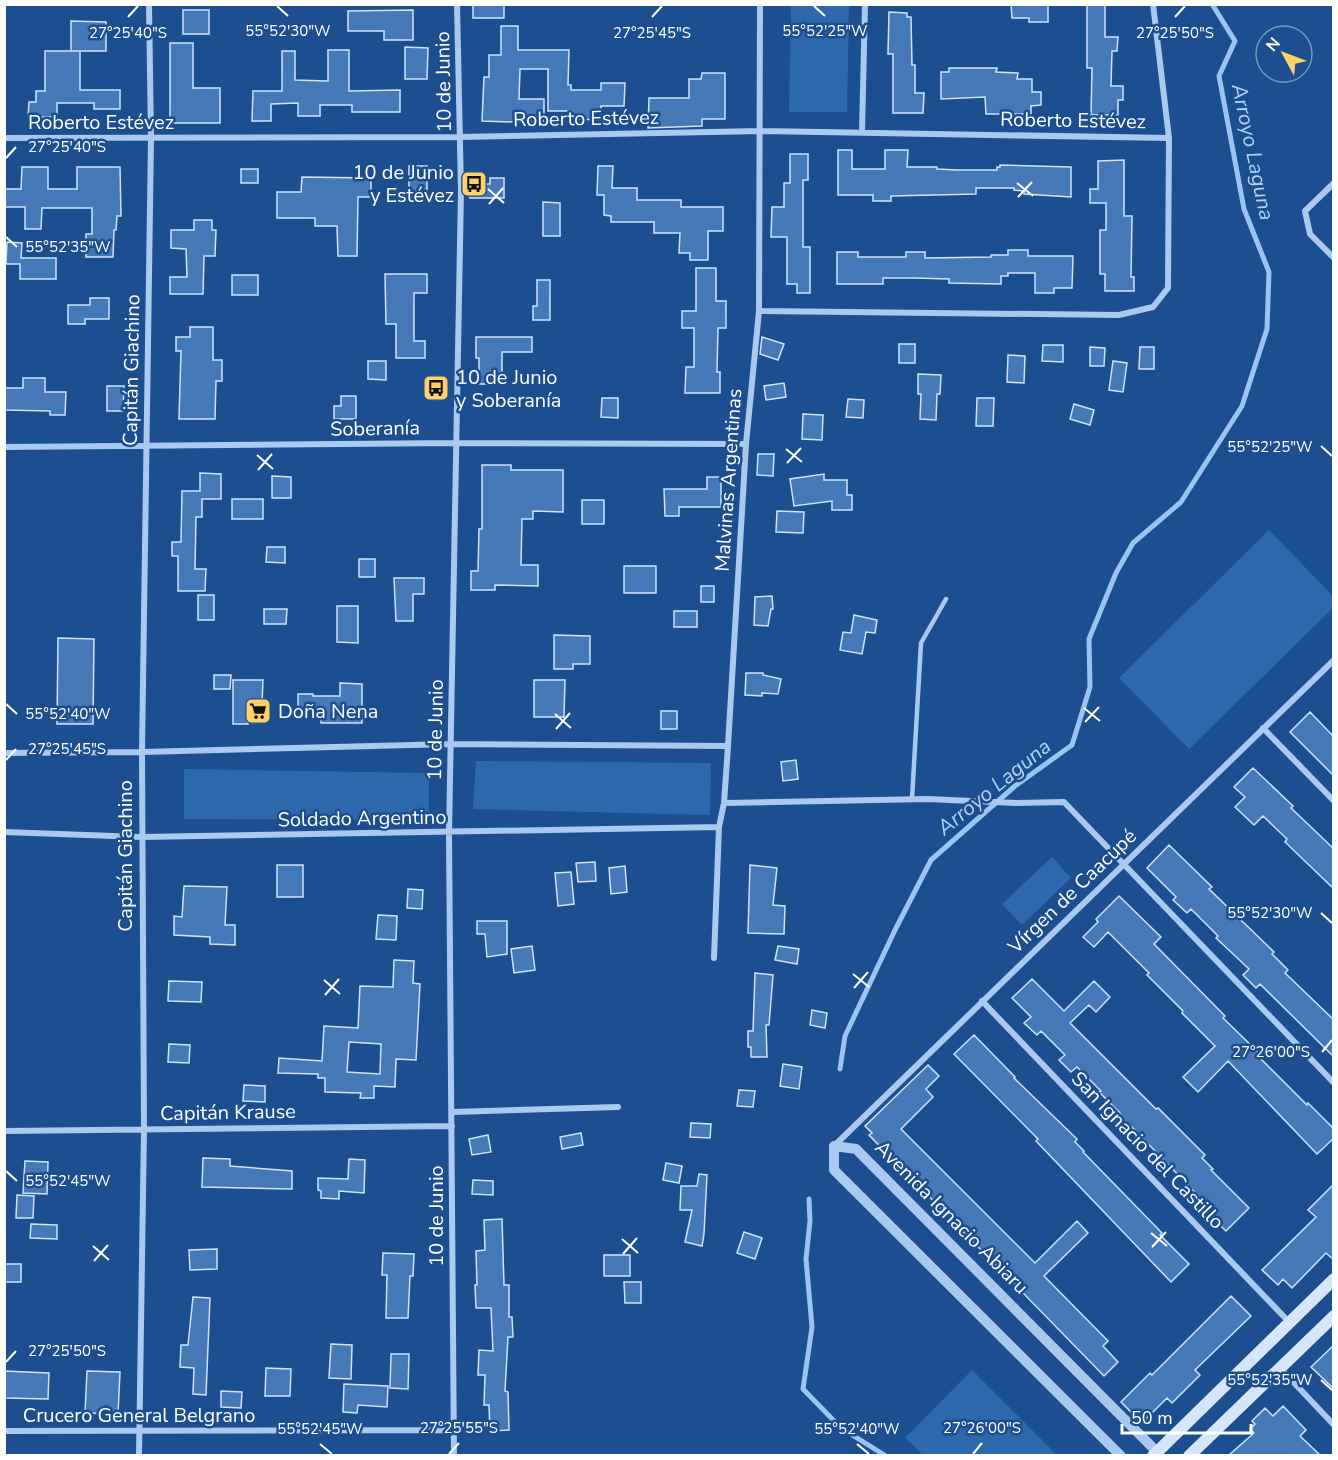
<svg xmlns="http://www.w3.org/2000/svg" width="1338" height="1460" viewBox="0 0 1338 1460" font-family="'Nunito Sans',sans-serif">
<rect width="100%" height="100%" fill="#1b4f8f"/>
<path fill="#2e69ad" d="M791,5H849L847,112H789Z
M1269,530L1333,596V608L1189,749L1119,678Z
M476,761L711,763L710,815L473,809Z
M184,769L429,773V820L184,819Z
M1052,857L1071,878L1022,925L1002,904Z
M972,1370L1057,1455H923L905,1438Z"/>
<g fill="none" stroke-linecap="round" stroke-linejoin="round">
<path stroke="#9cc4f0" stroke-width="5" d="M840,1069L845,1036L895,930L931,860L1015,786L1072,745L1090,687L1089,639L1116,573L1133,543L1181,502L1242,406L1267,329L1269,272L1244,209L1219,76L1235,41L1212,4
M809,1199L810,1221L806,1259L812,1327L803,1389L841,1428L886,1456"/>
</g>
<path fill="#4478b7" stroke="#cfe3fa" stroke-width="1.5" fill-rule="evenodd" d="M1011,4H1048V22H1029V18H1012Z
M1087,4H1105V37H1118L1117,51H1112L1111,86H1123V100H1118V115H1091L1092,68H1087Z
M473,5H504V18H473Z
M183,10H209V34H183Z
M413,10V40H384V31H348V11Z
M889,12L907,13V17H911L912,65H915V93H924L923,113H893V54H888Z
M71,21L106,22V51H71Z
M501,26H518V50H569L568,85H571V90H601V83H625L624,106H601V120L572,119V111H548V69H520L519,99H544V123L482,121L484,77H489V55H501Z
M170,43H193V88H220V123H170Z
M405,47L428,48L427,79H405Z
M328,50H349V91L400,90V112H352V105H320V116H298V103L271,104V121H252L253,91H282V51H295V80L328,81Z
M45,51H80V90H120V109H94V103H57V117H28L29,102H36V91H45Z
M949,68H997L996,72L1018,73L1017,79H1032V92H1041V105L1031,106V114H986L985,97L941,99V72H949Z
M702,73H725V119H702V126L648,128L649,98H689V79H701Z
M838,150H852V169H885V150H908L907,167H937V169L957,170H997V167H1000V165L1071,167V197L1024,194V191L1014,190V188H976V194L891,196V201H873V195H838Z
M790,154H808V180H803V247H810V293H797V284H787V237H771L772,207H784V183H790Z
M1124,160V216H1132L1131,277H1134V291H1105V274H1100V230H1106V203H1090V189H1098V161Z
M409,166H427V200L409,199Z
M598,166H613L612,188H637V200H681V207H723V231H708V260H690V253H679L680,233H654V222H611V216L604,215V195H597Z
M22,167H48V189H77V167H120L121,216H117L116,230H114L113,257H86V234H92V208H42L41,229H25V207H4V189H21Z
M241,169H258V183H241Z
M302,177L371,178V197H358L357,256H338L337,226H315V218H277V192H301Z
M490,178H504V198H470V184H490Z
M543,202L560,203V236H543Z
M194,220H212V230H216L215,256H204L203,294H170V277H187L186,249L171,248V230H194Z
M7,242L22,243L21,258H56V279H20V264H6Z
M1008,250H1028V256H1073L1072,288H1054V293H1035V273H1008V276H1001V284L949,283V279L914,278H883V284H837V252H858V257H906V252H925V258L991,257V255H1008Z
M696,268H716V301H726V328H718L717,372H720V393H685L686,367H694V328H682V311H696Z
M385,274H427V293H414V341H425V358H396V324H386Z
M232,275H258V295H232Z
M537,280H550V320H533V306H537Z
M90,298H109V319H85V324H68V305H90Z
M190,327H213V360H222V381H216L215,419H179L181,351H176V337H190Z
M476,337H532V352H502V384H479V358H476Z
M762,337L784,344L778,360L760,354Z
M899,344H915V363H899Z
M1043,345H1063V362L1042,361Z
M1090,347L1105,348L1104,366H1090Z
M1140,347H1154V369H1139Z
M1008,355L1025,356L1024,383L1007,382Z
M368,361H386V380L368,379Z
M1113,361L1127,363L1123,392L1109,390Z
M918,374L941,375L940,394H937L936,420L920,419L921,394H918Z
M23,378H45V392H66L65,415H50V411L4,410V388H23Z
M784,383L786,397L766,400L764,386Z
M107,386H124L123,411H107Z
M341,396H356V419H334V406H341Z
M602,398H618V418L601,417Z
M977,398H994L993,426H976Z
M848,399L864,400L863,418L846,417Z
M1074,404L1094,410L1090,425L1070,419Z
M803,414L823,415L822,440L802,439Z
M758,454H774L773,476L757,475Z
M482,465H511V470H563V512L533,511V519H522L521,565H538V586L495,585V590H471V571H478L479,529H482Z
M200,473L221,474V499H202V517H196L195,569H206L205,591H178V556H172V542H181L182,491H200Z
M824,474V480H847V495H852V510H832V501L794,506L790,479Z
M272,476L291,477V498H272Z
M707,477H721V507H679V516H665L664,489H707Z
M232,499H263V519H232Z
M582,500H604V524H582Z
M777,511L804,512L803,533L776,532Z
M267,547H285V563L266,562Z
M359,559H375V577H359Z
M624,566H656V593H624Z
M394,578H424V594H413V621H396Z
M701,586H714V602H701Z
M198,595H214V620H198Z
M772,596L773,609H771L768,626L754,625L755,597Z
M337,606H358V643L337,642Z
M264,609H287L286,624H264Z
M674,611H697V627H674Z
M854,615L877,620L875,633L866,632L862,654L840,650L843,632L851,633Z
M554,635L590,636V664H573V669H554Z
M58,638L94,639L93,724H57Z
M746,673H763V675L781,679L778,694L762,693V696L745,695Z
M214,675H231L230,689H214Z
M233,680H263L262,704H248V724H233Z
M534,680H565L564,717H534Z
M340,683L362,684V723H321V709H298V694H313V696H340Z
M661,711H677V729H661Z
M1310,712L1334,737V776L1290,732Z
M796,760L798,779L783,781L781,762Z
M1253,768L1293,806L1291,808L1334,849V889L1285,842L1287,839L1263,816L1254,825L1235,807L1245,797L1234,787Z
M1169,845L1212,887L1209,889L1274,952L1272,954L1288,970L1285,973L1334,1020V1057L1260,984L1256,988L1243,975L1249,969L1216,938L1218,936L1191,909L1187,913L1173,900L1176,897L1147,868Z
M595,862L596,881L578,882L576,863Z
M277,865H303V897H277Z
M750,865L777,868L773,905L785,906L784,934L748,933Z
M625,866L627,892L611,894L609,868Z
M571,872L574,904L558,906L555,873Z
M184,886L227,887L225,925H235V945L210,944V937L174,935V916L182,917Z
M408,889L423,890L422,909L407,908Z
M1119,896L1161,937L1154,944L1225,1016L1223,1018L1260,1054L1258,1056L1307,1105L1308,1103L1334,1129V1138L1317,1154L1228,1061L1198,1092L1183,1077L1215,1046L1182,1013L1183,1011L1147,975L1149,973L1108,932L1094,947L1083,937L1098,922L1096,919Z
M378,915L397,916L396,940L376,939Z
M477,921H507V954L487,957L485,934H477Z
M532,946L535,970L514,973L511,949Z
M778,946L799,949L797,964L775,960Z
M394,960L414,961L413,983L420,984L416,1060L396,1059L395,1087L374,1086V1098H360L361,1093L325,1092V1078H318V1074L278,1073L279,1058L322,1061L324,1026L358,1028L360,986L393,987ZM349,1042L381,1044L380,1074L347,1072Z
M755,973L773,975L769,1025H766L767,1057H751V1047H748V1031H753Z
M1032,979L1064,1011L1094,981L1110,997L1096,1012L1089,1005L1070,1023L1156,1109L1158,1108L1205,1155L1202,1158L1213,1169L1211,1170L1249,1208L1226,1231L1203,1209L1207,1205L1129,1124L1123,1130L1113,1119L1120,1113L1099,1092L1101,1091L1077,1067L1071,1072L1059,1060L1065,1055L1041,1031L1037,1035L1024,1023L1031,1017L1012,998Z
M169,981L202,982L201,1002L168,1001Z
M812,1010L827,1013L825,1028L810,1025Z
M974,1035L1015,1077L1014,1078L1077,1139L1075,1142L1084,1151L1083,1152L1162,1233L1160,1235L1189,1264L1171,1282L1036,1141L1038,1139L954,1054Z
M169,1044L190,1045L189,1063L168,1062Z
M783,1064L802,1067L799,1089L780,1086Z
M928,1065L939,1076L926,1089L933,1097L901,1129L1035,1263L1077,1221L1088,1233L1044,1276L1108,1341L1103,1346L1118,1362L1104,1376L869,1135L872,1133L865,1126Z
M244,1085L265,1086V1102L243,1101Z
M739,1090L755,1091L753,1107L737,1106Z
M691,1123L711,1124L710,1138L690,1137Z
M581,1133L583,1145L562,1149L560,1137Z
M488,1135L491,1152L472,1155L469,1139Z
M203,1158L230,1159V1166L292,1171V1189L202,1187Z
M349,1159L365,1160L364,1193L339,1191V1199L321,1198V1191L318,1190V1178L348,1179Z
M25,1161L48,1162L47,1194L23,1193Z
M666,1163L682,1166L679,1183L663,1180Z
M699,1174L707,1175L704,1234L702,1246L685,1242L692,1210H680L681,1186H697Z
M473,1180L493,1181V1195L472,1194Z
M1334,1184V1260L1326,1253L1292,1288L1283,1279L1278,1285L1262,1270L1316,1217L1308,1210Z
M17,1195L34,1196L33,1218H16Z
M502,1219L504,1285H509V1317H512L513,1337H508L505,1391L508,1392L509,1430L490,1431L489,1405H484L485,1375H478L479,1350L493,1351L491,1308H476L475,1285H477L476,1251L485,1250L484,1220Z
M31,1224L57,1225V1239L30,1238Z
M744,1232L762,1238L755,1259L737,1253Z
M217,1249V1269L190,1270L189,1250Z
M383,1253L414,1254L413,1276H410L408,1318H386L387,1275H382Z
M604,1255H630V1276H604Z
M4,1264H21V1282H4Z
M624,1282H641V1303H625Z
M1231,1296L1251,1316L1195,1370L1200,1375L1172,1403L1167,1398L1142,1423L1121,1402L1150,1373L1152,1375Z
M193,1297L210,1298L206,1395L193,1394L194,1368L180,1367L181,1345H188Z
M331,1344L352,1345L351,1379L329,1378Z
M1334,1345V1389L1311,1367Z
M391,1354H409L408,1389L390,1388Z
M266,1368L291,1369L290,1396H265Z
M4,1371L49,1373L48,1399L4,1398Z
M87,1371L120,1372L118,1414L85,1413Z
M344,1384L388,1386L387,1407L358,1405L357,1413L343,1412Z
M221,1391L242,1392L241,1408L221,1407Z
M1283,1406L1306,1430L1300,1436L1320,1455H1229L1254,1433L1250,1429L1255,1424L1252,1421L1265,1408L1273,1416Z"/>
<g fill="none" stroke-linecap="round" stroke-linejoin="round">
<path stroke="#a9c9ee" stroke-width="4.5" d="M912,799L921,643L946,599"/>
<path stroke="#a9c9ee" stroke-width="6" d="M862,132L865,4
M4,138L461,137L761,131L1169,138
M1334,183L1305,211L1310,234L1334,258
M759,311L1119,315L1153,307L1168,288L1169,138L1153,4
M4,447L457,443L746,444
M1263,728L1334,801
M4,753L142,752L452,744L728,746
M724,803L927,799L1016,803L1064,802L1334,1083
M4,832L141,837L719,827
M714,958L719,827L724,803L728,746L746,444L759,311L760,4
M982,1001L1289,1322
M453,1112L618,1107
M4,1131L452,1126
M834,1146L1334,660
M1280,1368L1334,1425
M4,1431L453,1430
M139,1456L144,1129L142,752L151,139L149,4
M454,1456L449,833L461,191L457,4"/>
<path stroke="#a9c9ee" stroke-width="10" d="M1121,1456L834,1170V1146L856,1149L1156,1451"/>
<path stroke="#d6e6fa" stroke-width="12" d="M1153,1456L1334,1279
M1189,1456L1334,1316"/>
</g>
<path fill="none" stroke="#fff" stroke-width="2" d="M277,6L288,16M814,6L825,16M128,17L138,6M652,17L662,6M1175,17L1185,6M6,158L16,147M1017,183L1033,196M488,189L504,203M1018,197L1032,182M489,204L503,188M6,237L17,247M1321,446L1332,456M786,449L802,462M257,455L273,469M787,463L801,448M258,470L272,454M6,704L17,714M1084,708L1100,721M555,714L571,728M1085,722L1099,707M556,729L570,713M6,760L16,749M1321,913L1332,923M853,974L869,987M324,980L340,994M854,988L868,972M325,995L339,979M1322,1052L1332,1040M6,1171L17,1181M1151,1233L1167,1246M622,1239L638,1253M93,1246L109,1260M1152,1247L1166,1232M623,1254L637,1238M94,1261L108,1245M6,1362L16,1351M1321,1380L1332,1390M320,1444L332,1454M857,1444L869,1454M449,1454L459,1443M973,1454L982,1443"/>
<defs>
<g id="bus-square" transform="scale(1.35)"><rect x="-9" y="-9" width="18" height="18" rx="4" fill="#ffd166" stroke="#1b4f8f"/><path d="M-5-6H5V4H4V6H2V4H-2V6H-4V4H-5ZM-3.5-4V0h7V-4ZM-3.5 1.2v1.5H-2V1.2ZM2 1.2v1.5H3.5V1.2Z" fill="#111"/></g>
<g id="supermarket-square" transform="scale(1.35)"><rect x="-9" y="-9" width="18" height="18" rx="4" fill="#ffd166" stroke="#1b4f8f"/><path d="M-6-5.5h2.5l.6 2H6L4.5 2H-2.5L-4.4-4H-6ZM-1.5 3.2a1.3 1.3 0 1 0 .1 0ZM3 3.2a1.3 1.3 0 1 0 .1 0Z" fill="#111"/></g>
</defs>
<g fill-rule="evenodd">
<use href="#bus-square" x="474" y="184"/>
<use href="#bus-square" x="436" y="388"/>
<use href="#supermarket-square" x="258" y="711"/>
</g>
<g text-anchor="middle" stroke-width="5" stroke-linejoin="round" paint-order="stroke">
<g font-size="20" fill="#fff" stroke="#1b4f8f">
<text transform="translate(443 82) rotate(-91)" y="7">10 de Junio</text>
<text transform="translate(586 118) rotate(-1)" y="7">Roberto Estévez</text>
<text transform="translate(1073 120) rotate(1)" y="7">Roberto Estévez</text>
<text x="101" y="129">Roberto Estévez</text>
<text transform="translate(131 370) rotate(-89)" y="7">Capitán Giachino</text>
<text transform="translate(375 428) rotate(-1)" y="7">Soberanía</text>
<text transform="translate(728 480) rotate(-86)" y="7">Malvinas Argentinas</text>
<text transform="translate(435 730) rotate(-89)" y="7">10 de Junio</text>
<text transform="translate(362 818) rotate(-1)" y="7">Soldado Argentino</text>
<text transform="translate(125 856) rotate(-90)" y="7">Capitán Giachino</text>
<text transform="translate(1072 891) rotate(-44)" y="7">Vírgen de Caacupé</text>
<text transform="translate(228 1112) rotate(-1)" y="7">Capitán Krause</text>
<text transform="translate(1148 1150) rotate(46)" y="7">San Ignacio del Castillo</text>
<text transform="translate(436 1216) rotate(-90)" y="7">10 de Junio</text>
<text transform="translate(952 1217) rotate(45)" y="7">Avenida Ignacio Abiaru</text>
<text x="139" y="1422">Crucero General Belgrano</text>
</g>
<g font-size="20" fill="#fff" stroke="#1b4f8f" text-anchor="start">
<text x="454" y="179" text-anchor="end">10 de Junio<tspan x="454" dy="23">y Estévez</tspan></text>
<text x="456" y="384">10 de Junio<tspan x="456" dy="23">y Soberanía</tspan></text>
<text x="278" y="718">Doña Nena</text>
</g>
<g font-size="21" font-style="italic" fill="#b5d3f5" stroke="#1b4f8f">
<text transform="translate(1253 152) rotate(78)" y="7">Arroyo Laguna</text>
<text transform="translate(994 787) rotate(-39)" y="7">Arroyo Laguna</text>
</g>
</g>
<g font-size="15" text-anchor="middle" fill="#fff" stroke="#1b4f8f" stroke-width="5" stroke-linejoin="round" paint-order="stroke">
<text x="288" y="36">55°52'30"W</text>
<text x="825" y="36">55°52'25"W</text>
<text x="128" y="38">27°25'40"S</text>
<text x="652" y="38">27°25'45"S</text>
<text x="1175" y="38">27°25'50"S</text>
<text x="67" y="152">27°25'40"S</text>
<text x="68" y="252">55°52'35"W</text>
<text x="1270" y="452">55°52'25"W</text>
<text x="68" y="719">55°52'40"W</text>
<text x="67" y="754">27°25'45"S</text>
<text x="1270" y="918">55°52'30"W</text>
<text x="1271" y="1057">27°26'00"S</text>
<text x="68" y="1186">55°52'45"W</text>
<text x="67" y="1356">27°25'50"S</text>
<text x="1270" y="1385">55°52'35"W</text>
<text x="459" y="1433">27°25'55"S</text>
<text x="982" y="1433">27°26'00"S</text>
<text x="320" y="1434">55°52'45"W</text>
<text x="857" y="1434">55°52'40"W</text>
</g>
<rect width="1338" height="1460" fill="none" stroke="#ffffff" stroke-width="12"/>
<g transform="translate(1284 54) rotate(311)"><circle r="28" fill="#1b4f8f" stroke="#7695bc" stroke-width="1.5"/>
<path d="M0-4.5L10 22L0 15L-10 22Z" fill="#ffd166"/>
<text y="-9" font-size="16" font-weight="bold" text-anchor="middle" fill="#ffffff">N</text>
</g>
<path d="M1122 1424v9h129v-9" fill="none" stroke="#ffffff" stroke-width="3"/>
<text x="1131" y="1424" font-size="18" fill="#ffffff" stroke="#1b4f8f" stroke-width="4.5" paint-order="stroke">50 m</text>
</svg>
